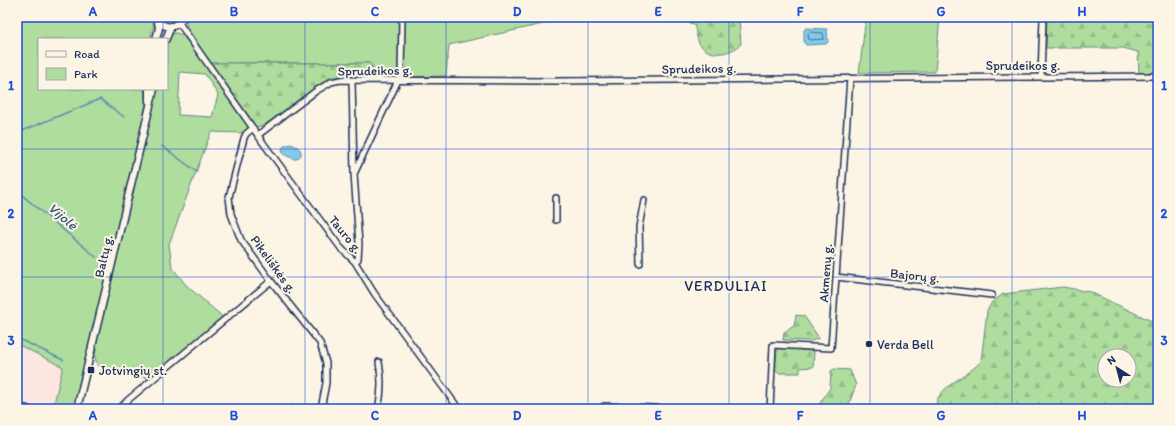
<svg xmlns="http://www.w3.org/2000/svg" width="1175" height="426" viewBox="0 0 1175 426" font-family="Itim,sans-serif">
<defs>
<pattern id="forest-firs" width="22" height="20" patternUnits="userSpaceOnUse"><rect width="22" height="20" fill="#aedd9d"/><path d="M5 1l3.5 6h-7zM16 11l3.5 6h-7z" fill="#95be8a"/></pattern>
</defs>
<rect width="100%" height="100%" fill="#fcf5e5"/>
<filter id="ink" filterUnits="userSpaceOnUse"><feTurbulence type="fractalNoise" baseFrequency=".025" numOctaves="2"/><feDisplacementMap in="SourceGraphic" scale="8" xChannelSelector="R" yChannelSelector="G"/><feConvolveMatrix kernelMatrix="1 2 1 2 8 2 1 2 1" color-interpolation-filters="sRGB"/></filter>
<g filter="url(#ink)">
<path fill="#fde6e0" d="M17,344L63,367L53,409H47L17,402Z"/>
<path fill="#aedd9d" stroke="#64867e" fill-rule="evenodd" d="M17,17H150L154,25L150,39H39V89H144L146,105L75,405H74L72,409H63L53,407L63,367L17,344Z
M188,17H400L399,72L396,77H372L373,68L369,63H210L188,30L186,24Z
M405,17H574L449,45L446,76L404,77Z
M866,17H940L935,72L859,73Z
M174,33H177L182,35L201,57L248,124V128L243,133L211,132L169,244L172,267L186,285L224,318L151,379L97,365L95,357L98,336L156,89H167V46L169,38ZM180,72L205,74L218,95L212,117L178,115Z"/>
<path fill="url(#forest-firs)" stroke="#64867e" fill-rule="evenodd" d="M676,17H739L741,44C730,55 708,58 699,43C696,37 696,30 694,24L684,22Z
M1126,17H1158V73H1139L1138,52L1123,48H1046L1047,19L1125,18Z
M210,63H369L371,65L373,70L372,77H330L263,126L255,127Z
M1063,287L1090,292L1158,324V409H937C930,390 972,374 981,361L987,311L992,302L1003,294ZM1105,356H1129V380H1105Z
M796,315L804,316L819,338L812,341L783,340L784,332L794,326Z
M781,348L814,351L813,367L800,368V373H778L775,370L777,350Z
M834,369L850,370L856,385L847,409H816L830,388L831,371Z"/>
<path fill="#84c9e5" stroke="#5a8baf" d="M806,28L827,29L828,42L826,44L806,45L804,42V30Z
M291,144C297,147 302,148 301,155L297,159H294L283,154L282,149L284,146Z"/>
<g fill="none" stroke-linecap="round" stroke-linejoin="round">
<path stroke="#456d94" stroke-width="1" d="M810,32L823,33L824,39L809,40L808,34Z"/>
<path stroke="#5a8baf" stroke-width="1.5" d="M17,133L100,99L124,117
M162,146L197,172
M17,191L96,257
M17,338L63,360
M291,409L292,405"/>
<g stroke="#1b2f5e" stroke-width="8">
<path id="minor" d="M179,23L264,144L340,247L355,262L374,293L459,409
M1041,76L1043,17
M352,80L354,173
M253,128L246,134L244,138L229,197L231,214L241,240L271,281L320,343L326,363V383L321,409
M258,135L316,91L331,82L340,80L556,81L1158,76
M556,198V220
M355,262L358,259L359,244L354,174L401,74L402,17
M640,264L639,227L644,200
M836,277L992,295
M119,409L128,400L271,281
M378,409C382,393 382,379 379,362
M600,409L604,406L678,409
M770,409L773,345L831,348L850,78"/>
</g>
<g stroke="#1b2f5e" stroke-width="9">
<path id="major" d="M155,17C162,29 176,30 183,17
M156,39L159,28L158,22
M166,39L171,26
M149,89V101
M17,407L27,409
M77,409L154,89"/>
</g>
<use href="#minor" stroke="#fcf5e5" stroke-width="5"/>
<use href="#major" stroke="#fcf5e5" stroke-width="6"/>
</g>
</g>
<path fill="none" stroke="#1d4ed8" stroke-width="1" stroke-opacity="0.55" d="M163,17V39M305,17V409M446,17V409M588,17V409M729,17V409M870,17V409M1012,17V409M163,89V409M17,149H1158M17,277H1158"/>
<g fill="#1b2f5e" stroke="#fcf5e5" stroke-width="1.5">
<circle cx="869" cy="344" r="4"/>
<rect x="87" y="366" width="8" height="8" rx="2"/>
</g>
<g text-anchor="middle" stroke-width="4" stroke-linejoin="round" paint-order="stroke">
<g font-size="13" fill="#1b2f5e" stroke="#fcf5e5">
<text x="1023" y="70">Sprudeikos g.</text>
<text transform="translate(699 68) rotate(-1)" y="5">Sprudeikos g.</text>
<text transform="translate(375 70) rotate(-1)" y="5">Sprudeikos g.</text>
<text transform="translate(346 234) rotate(51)" y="5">Tauro g.</text>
<text transform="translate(103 256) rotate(-77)" y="5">Baltų g.</text>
<text transform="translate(274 264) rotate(54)" y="5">Pikeliškės g.</text>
<text transform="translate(825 273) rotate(-86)" y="5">Akmenų g.</text>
<text transform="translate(915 275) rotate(6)" y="5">Bajorų g.</text>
</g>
<g font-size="13" fill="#1b2f5e" stroke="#fcf5e5" text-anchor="start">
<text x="877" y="349">Verda Bell</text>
<text x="99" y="375">Jotvingių st.</text>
</g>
<g font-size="14" font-style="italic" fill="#355680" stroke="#fcf5e5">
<text transform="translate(63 216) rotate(40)" y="5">Vijolė</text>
</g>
<g font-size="15" letter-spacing="1" fill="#1b2f5e" stroke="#fcf5e5">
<text x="726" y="291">VERDULIAI</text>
</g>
</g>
<rect width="1175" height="426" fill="none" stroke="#fcf5e5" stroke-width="44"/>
<rect x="38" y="38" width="130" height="52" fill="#fcf5e5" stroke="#a2a6af"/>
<rect x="46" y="51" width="20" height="6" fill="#fcf5e5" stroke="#a2a6af"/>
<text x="74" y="58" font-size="12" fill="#1b2f5e">Road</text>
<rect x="46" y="68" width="20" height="12" fill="#aedd9d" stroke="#a2a6af"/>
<text x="74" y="78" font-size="12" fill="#1b2f5e">Park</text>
<g transform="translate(1117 368) rotate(324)"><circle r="19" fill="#fcf5e5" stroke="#a2a6af"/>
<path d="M0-3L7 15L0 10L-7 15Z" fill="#1b2f5e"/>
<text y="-6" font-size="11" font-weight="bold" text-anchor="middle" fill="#1b2f5e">N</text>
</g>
<rect x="22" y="22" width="1131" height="382" fill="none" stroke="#1d4ed8" stroke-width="1.5"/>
<g font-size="13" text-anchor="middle" font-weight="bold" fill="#1d4ed8">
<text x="93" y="16">A</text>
<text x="234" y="16">B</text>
<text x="375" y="16">C</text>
<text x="517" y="16">D</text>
<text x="658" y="16">E</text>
<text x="800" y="16">F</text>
<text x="941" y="16">G</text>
<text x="1082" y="16">H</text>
<text x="11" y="90">1</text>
<text x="1164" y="90">1</text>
<text x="11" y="218">2</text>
<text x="1164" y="218">2</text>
<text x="11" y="345">3</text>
<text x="1164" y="345">3</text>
<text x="93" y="420">A</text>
<text x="234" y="420">B</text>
<text x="375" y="420">C</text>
<text x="517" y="420">D</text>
<text x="658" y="420">E</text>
<text x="800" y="420">F</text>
<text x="941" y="420">G</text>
<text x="1082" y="420">H</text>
</g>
</svg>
